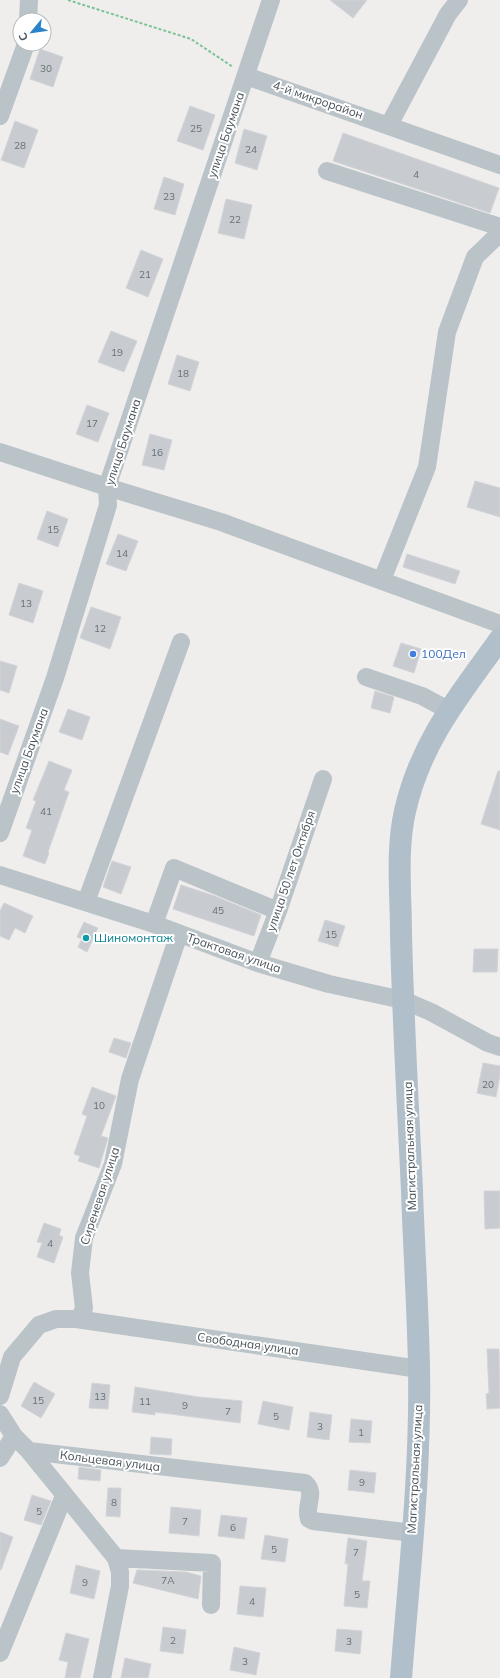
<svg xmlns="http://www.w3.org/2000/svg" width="500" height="1678" viewBox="0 0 500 1678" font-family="Mulish,sans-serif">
<rect width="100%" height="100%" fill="#f0eded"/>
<path fill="#c8cbcf" stroke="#d2d4d8" d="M330,0H367L353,18Z
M40,49L63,57L53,87L30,79Z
M190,106L215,115L203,150L177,141Z
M15,121L38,130L24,168L1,160Z
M244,129L267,136L257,170L235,163Z
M343,133L499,188L490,213L333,161Z
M164,177L184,184L175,215L154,209Z
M226,199L252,205L244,239L218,233Z
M141,250L163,259L148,297L126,288Z
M111,331L137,341L124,372L98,362Z
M177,355L199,362L190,391L168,384Z
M87,405L109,413L98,442L76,434Z
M150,434L172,440L164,470L142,465Z
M475,481L500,488V517L467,507Z
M47,511L68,519L58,547L37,539Z
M118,534L138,541L126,571L106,564Z
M407,554L460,571L455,584L403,567Z
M19,583L43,591L33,623L9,615Z
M91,607L121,617L110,649L80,638Z
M401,643L421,649L414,673L393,666Z
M0,661L17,666L9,693L0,690Z
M375,691L394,697L390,713L371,708Z
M68,709L90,717L82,740L59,732Z
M0,719L19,726L8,755L0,752Z
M49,761L72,770L64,790L69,792L48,852L49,853L45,864L23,856L32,830L26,828L36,801L33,800Z
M498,771H500V830L481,824Z
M112,861L131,867L121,894L103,887Z
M181,885L215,896L261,915L254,936L173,909Z
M4,903L33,916L25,933L15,928L9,940L0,936V911Z
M325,920L345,926L338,947L318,941Z
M84,922L98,928L87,952L78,947L82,939L77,937Z
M474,949H498L497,972H473Z
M114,1038L131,1043L126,1058L109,1052Z
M483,1063L500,1066V1075L496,1097L477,1093Z
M92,1087L116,1096L101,1136L108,1138L99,1168L78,1161L80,1156L74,1154L87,1116L82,1114Z
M484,1191H500V1228L485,1229Z
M44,1223L61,1229L59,1235L63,1237L54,1263L37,1257L42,1243L37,1242Z
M487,1349H499L500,1408L487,1409L486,1394L489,1393Z
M34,1382L55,1394L41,1418L21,1406Z
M92,1383L110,1385L108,1409L89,1408Z
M135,1387L199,1397L242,1401L240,1423L155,1412V1415L132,1412Z
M263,1401L293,1407L289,1430L258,1424Z
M310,1412L332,1415L329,1440L307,1437Z
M351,1419L372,1421L370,1443L349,1442Z
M151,1437L172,1439L171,1455L150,1454Z
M79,1467L101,1470L100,1481L78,1479Z
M350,1470L376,1473L374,1493L348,1490Z
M108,1488H121L120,1517L106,1516Z
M32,1495L51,1501L41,1525L24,1520Z
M171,1507L201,1510L199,1536L169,1533Z
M221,1515L247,1518L244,1539L218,1536Z
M0,1532L13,1537L1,1570H0Z
M265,1535L288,1539L285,1562L261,1559Z
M348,1538L367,1541L362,1581H370L367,1608L344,1606L348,1564H345Z
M76,1565L100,1571L94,1599L70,1593Z
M137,1570L186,1572L201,1576L198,1599L133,1583Z
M240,1586L266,1588L263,1617L237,1614Z
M163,1627L186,1630L183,1654L160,1651Z
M337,1629L362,1631L360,1654L335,1651Z
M66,1633L89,1639L80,1678H65L68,1662L59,1660Z
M234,1647L260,1653L256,1675L230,1670Z
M125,1658L151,1664L148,1678H121Z"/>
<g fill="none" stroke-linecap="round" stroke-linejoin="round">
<path stroke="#7cc398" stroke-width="2" stroke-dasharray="3 2" stroke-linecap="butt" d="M68,0L191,39L233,67"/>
<path stroke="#bac3c8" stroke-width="18" d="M28,20L29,0
M246,76L500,165
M0,116L26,44
M389,125L448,14L459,0
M327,171L500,227
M0,452L107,487L221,522L500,624
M382,580L427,467L447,332L475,257L500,233
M366,677L422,696L448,710
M0,833L55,678L108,505L107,487L271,0
M0,875L154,924L258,963L329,984L403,1000L431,1012L488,1043L500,1047
M86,902L181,642
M154,924L174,868L278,911
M258,963L278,911L323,779
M76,1319L419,1369
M0,1396L12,1357L39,1325L56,1319H76L81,1316L84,1308L80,1273L84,1238L113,1164L130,1079L179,934
M0,1414L14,1436L29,1451
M0,1458L14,1436
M116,1558L212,1563L211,1605
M0,1653L64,1496
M102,1678L120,1586V1572L116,1558L29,1451L305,1483C317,1494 304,1505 309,1519L313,1521L413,1533"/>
<path stroke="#b0bfc9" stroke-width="22" d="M401,1678C409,1575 421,1471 419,1368C418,1309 414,1250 412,1191C408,1105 403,1020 401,934C401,893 396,851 405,811C421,741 459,696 500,639"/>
</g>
<circle fill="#3f7fe0" stroke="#fff" stroke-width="1.5" cx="413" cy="654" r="4"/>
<circle fill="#0f9aa8" stroke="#fff" stroke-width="1.5" cx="86" cy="938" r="4"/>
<g text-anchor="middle" stroke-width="4" stroke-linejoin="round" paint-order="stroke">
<g font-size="10" fill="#687076">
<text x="46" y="72">30</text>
<text x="196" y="132">25</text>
<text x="20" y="149">28</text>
<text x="251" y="153">24</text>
<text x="416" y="178">4</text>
<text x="169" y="200">23</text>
<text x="235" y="223">22</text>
<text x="145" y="278">21</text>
<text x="117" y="356">19</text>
<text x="183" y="377">18</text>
<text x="92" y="427">17</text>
<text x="157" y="456">16</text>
<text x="53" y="533">15</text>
<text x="122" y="557">14</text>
<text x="26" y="607">13</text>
<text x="100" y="632">12</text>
<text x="46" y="815">41</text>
<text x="218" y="914">45</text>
<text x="331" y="938">15</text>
<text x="488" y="1088">20</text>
<text x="99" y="1109">10</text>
<text x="50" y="1247">4</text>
<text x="100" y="1400">13</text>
<text x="38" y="1404">15</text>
<text x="145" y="1405">11</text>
<text x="185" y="1409">9</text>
<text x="228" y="1415">7</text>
<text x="276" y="1420">5</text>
<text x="320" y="1430">3</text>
<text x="361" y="1436">1</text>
<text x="362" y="1486">9</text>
<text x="114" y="1506">8</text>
<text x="39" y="1515">5</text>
<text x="185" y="1525">7</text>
<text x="233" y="1531">6</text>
<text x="274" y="1553">5</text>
<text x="356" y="1556">7</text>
<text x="168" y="1584">7А</text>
<text x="85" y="1586">9</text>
<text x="357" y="1598">5</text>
<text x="252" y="1605">4</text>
<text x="173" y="1644">2</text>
<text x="349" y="1645">3</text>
<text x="245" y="1665">3</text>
</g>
<g font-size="12" fill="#485258" stroke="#fff">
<text transform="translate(318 100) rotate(19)" y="4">4-й микрорайон</text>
<text transform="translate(226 135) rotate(-71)" y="4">улица Баумана</text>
<text transform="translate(123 442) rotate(-72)" y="4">улица Баумана</text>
<text transform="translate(29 751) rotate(-70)" y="4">улица Баумана</text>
<text transform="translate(291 871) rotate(-71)" y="4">улица 50 лет Октября</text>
<text transform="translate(234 953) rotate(19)" y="4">Трактовая улица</text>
<text transform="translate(410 1146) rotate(-92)" y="4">Магистральная улица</text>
<text transform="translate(100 1196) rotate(-72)" y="4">Сиреневая улица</text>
<text transform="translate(248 1344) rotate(8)" y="4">Свободная улица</text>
<text transform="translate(110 1461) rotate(7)" y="4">Кольцевая улица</text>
<text transform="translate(415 1469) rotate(-87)" y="4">Магистральная улица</text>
</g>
<g font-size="12" fill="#366cbe" stroke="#fff" text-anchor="start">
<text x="421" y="658">100Дел</text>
</g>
<g font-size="12" fill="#0d838f" stroke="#fff" text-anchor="start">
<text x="94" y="942">Шиномонтаж</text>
</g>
</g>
<g transform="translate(32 32) rotate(241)"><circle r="19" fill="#ffffff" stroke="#b6babc"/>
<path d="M0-3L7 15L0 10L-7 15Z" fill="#2d83ca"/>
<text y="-6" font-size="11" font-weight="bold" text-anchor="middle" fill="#485258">С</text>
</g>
</svg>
